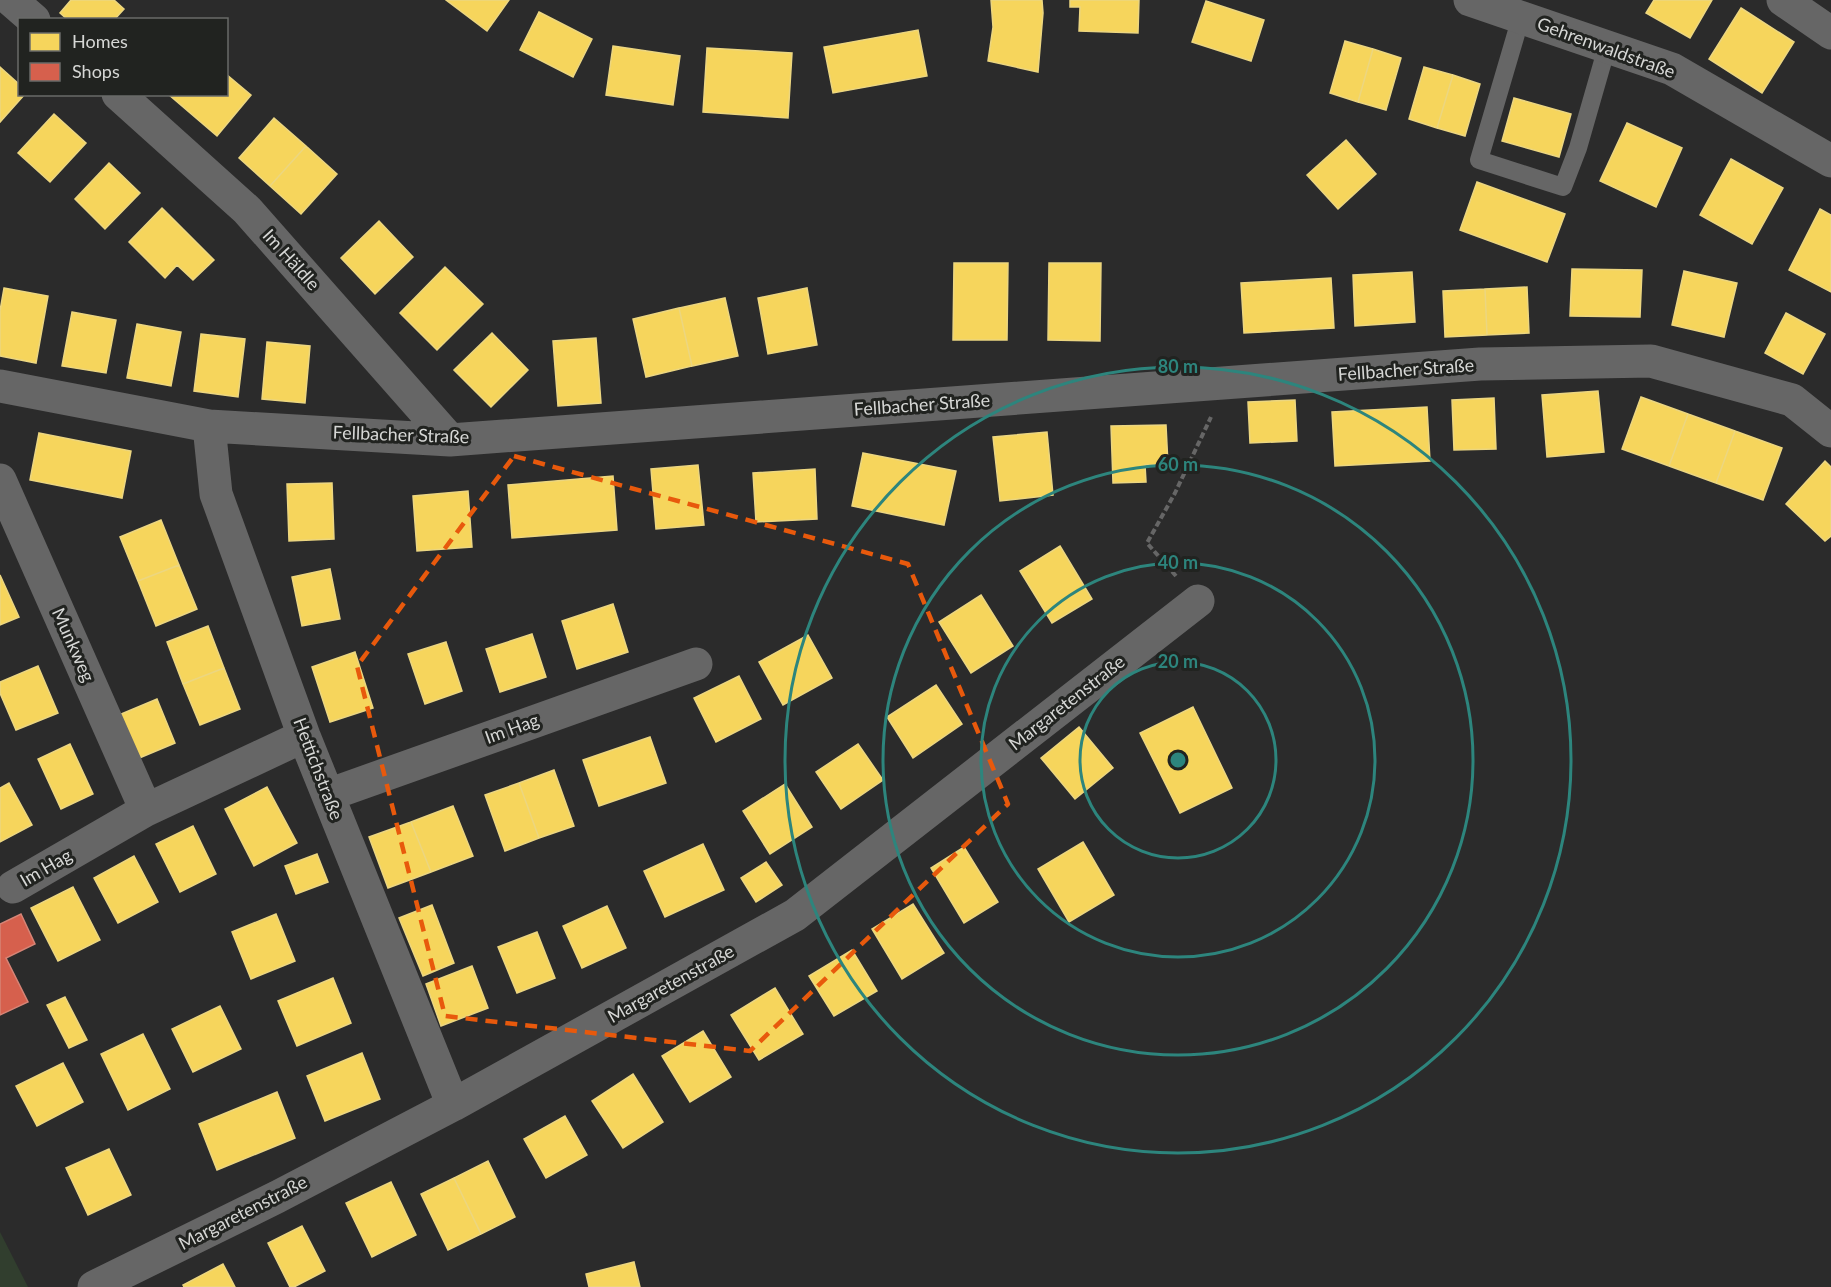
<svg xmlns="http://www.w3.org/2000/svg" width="1831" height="1287" viewBox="0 0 1831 1287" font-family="Lato,sans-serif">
<rect width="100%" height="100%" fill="#2b2b2b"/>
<path fill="#313e2e" d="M0,1232L28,1287H0Z"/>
<path fill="#f6d55c" stroke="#ecd680" stroke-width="1.5" d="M71,0H114L124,9L114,20H68L60,13Z
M446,0H509L487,31Z
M991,0H1042L1043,13L1038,72L988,61L993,27Z
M1070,0H1139L1138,33L1079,31L1080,7H1070Z
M1654,0H1712L1690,38L1646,13Z
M1206,1L1264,20L1251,61L1192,42Z
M1741,8L1794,42L1762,93L1709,59Z
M539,12L592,39L573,77L520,50Z
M918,30L927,76L833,93L824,47Z
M1345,41L1373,49L1358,102L1330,93Z
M613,46L680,56L673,105L606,95Z
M707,48L792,53L788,118L703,112Z
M1373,49L1401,58L1386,110L1358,102Z
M0,67L20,85V94H25L0,122Z
M1424,67L1453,75L1437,128L1409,119Z
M226,74L251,95L217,136L168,94H226Z
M1453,75L1480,84L1465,136L1437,128Z
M1514,98L1571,114L1559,157L1502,141Z
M54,114L86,143L50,182L18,153Z
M274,118L306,146L270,186L239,158Z
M1627,123L1682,148L1656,207L1600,181Z
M1346,140L1376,174L1338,209L1307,175Z
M306,146L337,174L301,214L270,186Z
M1731,159L1783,188L1752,244L1700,215Z
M109,163L140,193L105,229L75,199Z
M1477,182L1565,214L1547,262L1460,230Z
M162,208L214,260L193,280L177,265L165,278L129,242Z
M1820,209L1831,215V292L1789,270Z
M379,221L413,257L375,294L341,258Z
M954,263H1008L1007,340H953Z
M1049,263H1101L1100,341L1048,340Z
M445,267L483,304L437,350L400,313Z
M1572,269L1642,270L1640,317L1570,316Z
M1684,271L1737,283L1724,337L1672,325Z
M1412,272L1415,322L1355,326L1353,275Z
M1331,278L1334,328L1244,333L1241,283Z
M1527,287L1529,333L1487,335L1485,289Z
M4,288L48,296L36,363L0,356V311Z
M807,288L817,345L768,354L758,298Z
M1485,289L1487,335L1445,337L1443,291Z
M725,298L738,356L692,366L679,308Z
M679,308L692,366L646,377L633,319Z
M72,312L116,320L106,373L62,366Z
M1786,313L1825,334L1803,374L1765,353Z
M137,324L181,332L171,386L127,378Z
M492,333L528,370L491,407L454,370Z
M201,334L245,339L238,397L194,391Z
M596,338L601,403L558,406L553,341Z
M267,342L310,346L305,403L262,399Z
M1598,391L1604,452L1547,457L1542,395Z
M1641,397L1688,414L1669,466L1622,449Z
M1494,398L1496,449L1454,450L1452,400Z
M1295,400L1297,441L1250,443L1248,402Z
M1427,407L1430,461L1335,466L1332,412Z
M1688,414L1735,431L1716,483L1669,466Z
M1166,425L1168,465H1145L1146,482L1113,483L1111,426Z
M1735,431L1782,448L1763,500L1716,483Z
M1047,432L1053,495L1000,501L993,437Z
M39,433L131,451L122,498L30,480Z
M863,453L956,471L944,525L852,506Z
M1825,461L1831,467V536L1825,541L1786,504Z
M698,465L704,525L656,529L651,469Z
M815,469L817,519L756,522L753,473Z
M613,476L617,530L512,538L508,485Z
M332,483L334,539L289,541L287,484Z
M468,491L472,547L417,551L413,496Z
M161,520L179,565L138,581L120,537Z
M1060,546L1092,599L1052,623L1020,571Z
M179,565L197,609L156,626L138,581Z
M330,569L340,619L302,626L292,577Z
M0,575L19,617L0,625Z
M981,595L1013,646L971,673L939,622Z
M613,604L628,652L577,669L562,621Z
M208,626L224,668L183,684L167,642Z
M532,634L546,677L500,692L486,649Z
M808,635L832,678L783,705L759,662Z
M446,642L462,691L425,704L408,654Z
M355,652L373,708L330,722L312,667Z
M38,666L58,713L16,730L0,693V682Z
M224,668L240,709L200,725L183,684Z
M739,676L761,719L716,742L694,698Z
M936,685L962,724L913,758L887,717Z
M157,699L175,743L137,759L119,715Z
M1193,707L1232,788L1180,813L1140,733Z
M1079,727L1113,768L1075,799L1041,758Z
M650,737L666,783L599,806L583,760Z
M70,744L93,794L61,809L38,759Z
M858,744L883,780L841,809L816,772Z
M554,770L574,826L539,838L519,783Z
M9,783L32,825L0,842V788Z
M519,783L539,838L505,851L485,795Z
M785,784L812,827L770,854L743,811Z
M267,787L297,843L254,866L225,809Z
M453,806L473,856L431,872L411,822Z
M411,822L431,872L388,888L369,837Z
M193,826L216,874L180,892L156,844Z
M1083,842L1114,895L1069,922L1038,869Z
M703,844L724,890L665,917L644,871Z
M964,847L998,902L964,923L931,868Z
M317,854L328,882L296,894L285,866Z
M134,856L158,902L118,923L94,878Z
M766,862L782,885L756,902L741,878Z
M73,887L100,940L58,961L31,908Z
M913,904L944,953L902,979L872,929Z
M432,905L454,963L423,976L399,918Z
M607,906L626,948L582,968L563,926Z
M276,914L295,961L251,979L232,932Z
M537,932L555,978L517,993L498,947Z
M852,950L877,991L834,1016L809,976Z
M472,966L488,1008L441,1026L426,984Z
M333,978L351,1023L297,1046L278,1001Z
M775,988L803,1034L759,1060L731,1015Z
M65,997L87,1040L69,1048L47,1005Z
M220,1006L241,1049L193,1072L172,1029Z
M703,1031L731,1077L690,1102L662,1056Z
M143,1034L170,1089L128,1110L101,1054Z
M362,1053L380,1099L325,1121L307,1076Z
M63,1063L83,1102L37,1126L16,1086Z
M633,1074L663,1122L623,1148L592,1101Z
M277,1092L295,1138L217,1170L199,1124Z
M565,1116L587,1155L546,1178L524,1139Z
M109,1149L131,1195L88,1215L66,1168Z
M488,1161L515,1217L481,1234L454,1178Z
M454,1178L481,1234L448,1250L421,1194Z
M391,1182L416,1235L372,1257L346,1203Z
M302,1226L325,1271L294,1287H290L268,1243Z
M634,1262L640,1287H589L586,1274Z
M223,1264L235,1287H184L183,1285Z"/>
<path fill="#d6604d" stroke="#d68476" stroke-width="1.5" d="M21,914L35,944L6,958L28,1002L0,1015V924Z"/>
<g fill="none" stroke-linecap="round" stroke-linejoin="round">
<path stroke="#666" stroke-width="4" stroke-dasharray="6 3" stroke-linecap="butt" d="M1176,576L1147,543L1175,493L1211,417"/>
<path stroke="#666" stroke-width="18" d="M1521,17L1479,160L1563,187L1578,148L1607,47"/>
<path stroke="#666" stroke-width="33" d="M11,0L34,20
M1470,0L1672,69L1831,161
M118,94L247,210L450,440
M0,386L209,426L450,440L1480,364L1651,361L1792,400L1831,431
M209,426L216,494L304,736L453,1105
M0,480L146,810
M328,795L696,664
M13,887L146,810L304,736
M94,1287L277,1197L453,1105L795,915L1198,601"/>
<path stroke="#666" stroke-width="33" d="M1783,0L1831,33"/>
</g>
<path fill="none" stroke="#e8590c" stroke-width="4.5" stroke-dasharray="12 8" stroke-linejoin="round" d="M514,456L908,564L1008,804L750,1051L445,1016L357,666Z"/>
<g fill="none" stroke="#2d857d" stroke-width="3">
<circle cx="1178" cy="760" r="98"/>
<circle cx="1178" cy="760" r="197"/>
<circle cx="1178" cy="760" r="295"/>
<circle cx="1178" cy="760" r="393"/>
</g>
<g text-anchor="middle" stroke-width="6" stroke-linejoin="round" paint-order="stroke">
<g font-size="18" fill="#d6d7d5" stroke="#212320">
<text transform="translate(1606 48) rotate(20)" y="6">Gehrenwaldstraße</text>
<text transform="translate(291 260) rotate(48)" y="6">Im Häldle</text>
<text transform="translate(1406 370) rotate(-4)" y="6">Fellbacher Straße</text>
<text transform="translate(922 405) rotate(-4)" y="6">Fellbacher Straße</text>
<text transform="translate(401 435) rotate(2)" y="6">Fellbacher Straße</text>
<text transform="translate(73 645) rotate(66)" y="6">Munkweg</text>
<text transform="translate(1067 703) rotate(-38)" y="6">Margaretenstraße</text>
<text transform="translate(512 729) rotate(-20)" y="6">Im Hag</text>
<text transform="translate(318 769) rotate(69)" y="6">Hettichstraße</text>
<text transform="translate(46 868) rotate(-30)" y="6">Im Hag</text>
<text transform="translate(671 984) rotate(-29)" y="6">Margaretenstraße</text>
<text transform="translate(243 1213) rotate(-27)" y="6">Margaretenstraße</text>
</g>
</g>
<circle cx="1178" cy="760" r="9" fill="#2d857d" stroke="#212320" stroke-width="3"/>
<g font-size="18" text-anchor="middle" font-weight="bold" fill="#2d857d" stroke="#212320" stroke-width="6" stroke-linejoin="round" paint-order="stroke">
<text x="1178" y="373">80 m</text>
<text x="1178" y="471">60 m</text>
<text x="1178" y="569">40 m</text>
<text x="1178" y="668">20 m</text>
</g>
<rect x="18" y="18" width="210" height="78" fill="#212320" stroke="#696b68" stroke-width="1.5"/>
<rect x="30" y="33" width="30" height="18" fill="#f6d55c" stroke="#696b68" stroke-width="1.5"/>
<text x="72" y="48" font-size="18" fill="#d6d7d5">Homes</text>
<rect x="30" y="63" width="30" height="18" fill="#d6604d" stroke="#696b68" stroke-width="1.5"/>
<text x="72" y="78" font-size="18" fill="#d6d7d5">Shops</text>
</svg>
